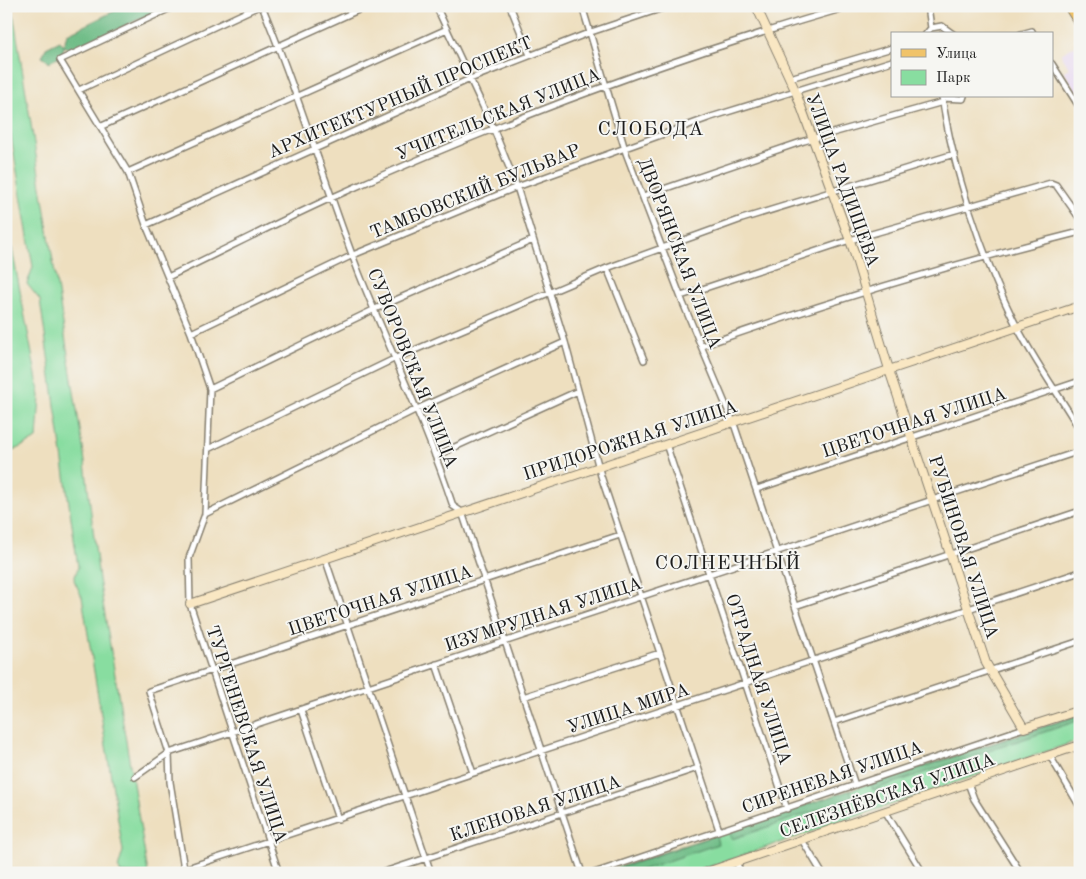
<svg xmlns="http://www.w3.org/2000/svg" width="1086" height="879" viewBox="0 0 1086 879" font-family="'Old Standard TT',serif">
<rect width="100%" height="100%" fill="#f6f6f2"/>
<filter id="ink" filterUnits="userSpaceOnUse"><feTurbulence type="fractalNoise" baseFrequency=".02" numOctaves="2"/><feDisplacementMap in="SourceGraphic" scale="10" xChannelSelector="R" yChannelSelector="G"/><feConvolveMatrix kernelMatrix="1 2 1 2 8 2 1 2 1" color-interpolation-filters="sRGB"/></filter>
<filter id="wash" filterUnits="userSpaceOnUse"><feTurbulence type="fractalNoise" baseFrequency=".0096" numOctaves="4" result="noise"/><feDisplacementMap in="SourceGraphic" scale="20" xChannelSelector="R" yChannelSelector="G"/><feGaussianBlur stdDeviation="1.12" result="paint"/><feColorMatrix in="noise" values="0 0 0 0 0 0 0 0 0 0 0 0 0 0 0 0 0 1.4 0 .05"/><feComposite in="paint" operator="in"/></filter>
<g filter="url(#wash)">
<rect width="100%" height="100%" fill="#eedfbf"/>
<path fill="#e5d3f1" d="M1080,43V98L1064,71L1069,68L1061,54Z"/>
<path fill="#88dda0" stroke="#527c5e" d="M6,6H12L84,454L99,579L148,873H121L118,868L123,851L82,597L74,580L78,567L40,300L27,284L33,267L6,106Z
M6,217L40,396L37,439L6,454Z
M1080,714V740L691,873H600Z"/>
<path fill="#6ebc86" stroke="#456c51" d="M125,6H166L72,51L64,46L62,56L49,62L42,57L46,48L60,41L64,45L67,34Z
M1080,715V720L873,790L871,784Z
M850,790L853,798L732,839L729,831Z
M716,835L718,844L633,873H606Z"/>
</g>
<g filter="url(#ink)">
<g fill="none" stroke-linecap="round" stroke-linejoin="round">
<g stroke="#857e6e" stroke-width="8">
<path id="street" d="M175,6L60,60L128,172L146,225L191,333L210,389L205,514L189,558L190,604L279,873
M262,6C299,94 325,185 359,273C390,351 427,426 453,506L462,512L582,873
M436,6L494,130L517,187L565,342L601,476L719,830
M510,6L530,55
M582,6L626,153L683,303L735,427L855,785
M928,6L931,28
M926,34L931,28L942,26L953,34
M1021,34L1032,31L1033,34
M1052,64L1080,108
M790,78L892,48
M79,90L259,6
M942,96C952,166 982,256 1013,319C1032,358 1058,393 1080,430
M942,98L963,99L964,96
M102,126L367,6
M128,172L447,29
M643,196L804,141L943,102
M146,225L470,79L591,32L669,6
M168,277C222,251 276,223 331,198C499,122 673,57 851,6
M681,296L850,240L1051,183L1056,185L1080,219
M191,333L353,255L517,187L711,117L892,61
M702,346C826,302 952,264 1080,232
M644,360L607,268L742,219L954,154
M210,389L375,309L533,240
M666,444L787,809
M208,449L396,358L607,268
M435,456L578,391
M757,489L1080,381
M205,514L417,409L565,342
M620,535L149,691L169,753L170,782L184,869L1080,572
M325,558L431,873
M795,606L1080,511
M436,664L473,773
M523,697L660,653
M301,710L338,819
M834,722L1080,641
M1050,756L1080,807
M135,777L169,753L1080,451
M968,783L974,799L1021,873
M885,811L923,873
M802,840L822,873
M736,862L741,873
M381,873L698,768
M594,873L1024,728"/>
</g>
<g stroke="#857e6e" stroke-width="10">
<path id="secondary" d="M756,6L795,90L853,249L891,376L986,663L1024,728L1080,710
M190,604L1080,306
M704,873L1080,745"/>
</g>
<g stroke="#857e6e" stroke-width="10">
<path id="primary" d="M1068,6L1080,25
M1077,6L1080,11"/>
</g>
<use href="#street" stroke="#fff" stroke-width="5"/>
<use href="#secondary" stroke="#f9e7c3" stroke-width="8"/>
<use href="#primary" stroke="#f0c369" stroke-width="8"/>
</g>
</g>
<g text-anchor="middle" stroke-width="4" stroke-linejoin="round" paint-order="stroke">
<g font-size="18" fill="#1c1c1c" stroke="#f6f6f2">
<text transform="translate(400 97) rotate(-23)" y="6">АРХИТЕКТУРНЫЙ ПРОСПЕКТ</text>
<text transform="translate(498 114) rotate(-22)" y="6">УЧИТЕЛЬСКАЯ УЛИЦА</text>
<text transform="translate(843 180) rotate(70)" y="6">УЛИЦА РАДИЩЕВА</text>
<text transform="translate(475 191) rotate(-22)" y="6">ТАМБОВСКИЙ БУЛЬВАР</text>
<text transform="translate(680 253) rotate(69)" y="6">ДВОРЯНСКАЯ УЛИЦА</text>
<text transform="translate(413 368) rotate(68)" y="6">СУВОРОВСКАЯ УЛИЦА</text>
<text transform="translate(914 422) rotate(-18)" y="6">ЦВЕТОЧНАЯ УЛИЦА</text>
<text transform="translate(630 440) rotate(-18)" y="6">ПРИДОРОЖНАЯ УЛИЦА</text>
<text transform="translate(964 547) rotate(72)" y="6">РУБИНОВАЯ УЛИЦА</text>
<text transform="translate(380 600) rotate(-18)" y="6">ЦВЕТОЧНАЯ УЛИЦА</text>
<text transform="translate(543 614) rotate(-18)" y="6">ИЗУМРУДНАЯ УЛИЦА</text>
<text transform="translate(759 679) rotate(72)" y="6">ОТРАДНАЯ УЛИЦА</text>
<text transform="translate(628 708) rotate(-18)" y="6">УЛИЦА МИРА</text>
<text transform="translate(247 734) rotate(72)" y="6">ТУРГЕНЕВСКАЯ УЛИЦА</text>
<text transform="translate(832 777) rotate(-19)" y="6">СИРЕНЕВАЯ УЛИЦА</text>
<text transform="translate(887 795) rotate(-19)" y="6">СЕЛЕЗНЁВСКАЯ УЛИЦА</text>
<text transform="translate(535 808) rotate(-18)" y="6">КЛЕНОВАЯ УЛИЦА</text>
</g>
<g font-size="20" letter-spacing="1" fill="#1c1c1c" stroke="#f6f6f2">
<text x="651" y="135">СЛОБОДА</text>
<text x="728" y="569">СОЛНЕЧНЫЙ</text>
</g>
</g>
<rect width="1086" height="879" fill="none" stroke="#f6f6f2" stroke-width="25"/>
<rect x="891" y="32" width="162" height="65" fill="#f6f6f2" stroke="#9f9f9c"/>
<rect x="901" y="49" width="25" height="8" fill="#f0c369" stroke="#9f9f9c"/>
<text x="936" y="58" font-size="15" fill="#1c1c1c">Улица</text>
<rect x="901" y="70" width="25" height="15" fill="#88dda0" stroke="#9f9f9c"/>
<text x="936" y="82" font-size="15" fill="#1c1c1c">Парк</text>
</svg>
